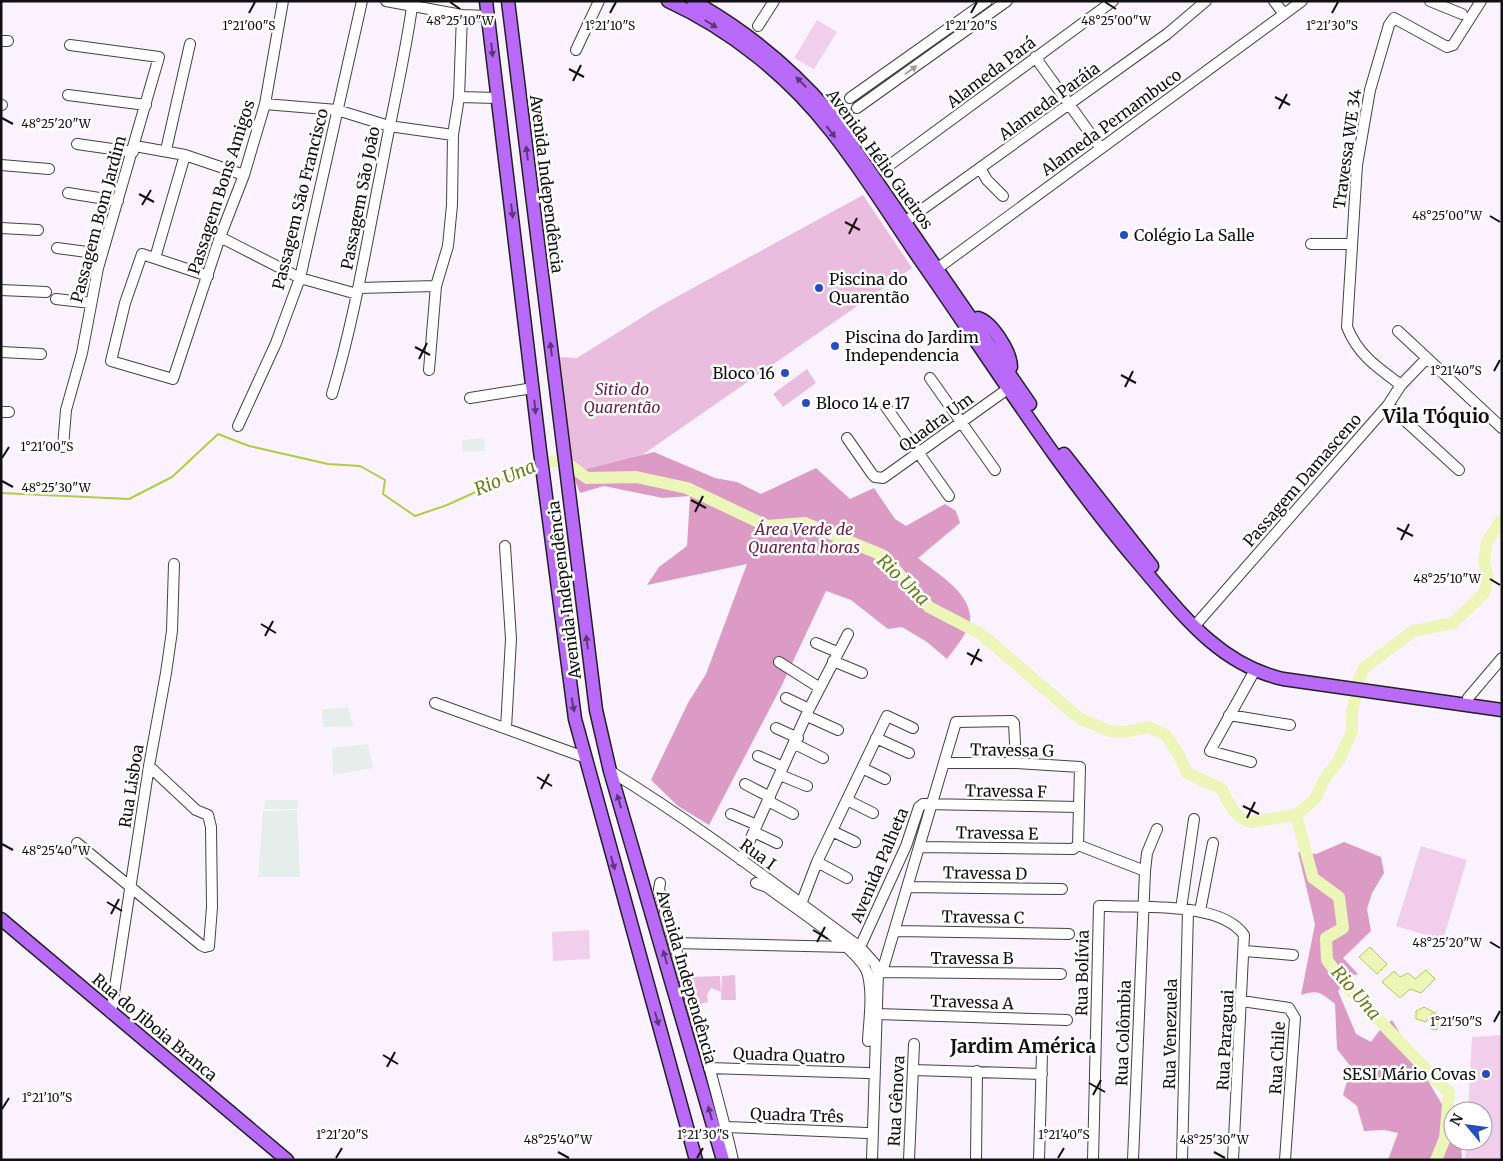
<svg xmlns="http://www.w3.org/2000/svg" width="1503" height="1161" viewBox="0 0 1503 1161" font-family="Merriweather,serif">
<rect width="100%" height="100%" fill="#faf3ff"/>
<path fill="#e5eeeb" d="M484,438L485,451L463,452L462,440Z
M348,707L353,726L323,727L322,709Z
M368,744L373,768L333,775L332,748Z
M265,800H298L297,809H264Z
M297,810L300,877H258L263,811Z"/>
<path fill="#eabcdd" d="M863,195L912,268L625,467L590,474L571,459L559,357L577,358L660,306Z
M807,369L816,383L783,407L773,394Z
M735,975L736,1000H721L722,976Z
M720,976L721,992L711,988L707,995L708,1002L701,1004L698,1001L691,977Z"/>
<path fill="#db9bc4" d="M654,452L715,478L737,482L761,494L816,468L850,499L874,488L895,519L906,526L945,504L956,511L960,523L918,558C937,574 973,593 970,622C969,631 953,651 947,659L927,642L902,627L888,629L851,600L826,591L780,689L709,825L678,806L651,780L688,703L706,674L747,564L647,585L659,567L687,546L690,496L663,498L604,486L580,493L572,473Z
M1344,842L1381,857L1384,873L1372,893L1367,909L1371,931L1343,958L1358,974L1351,976L1338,991L1356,1034L1371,1042L1379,1031L1392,1020L1453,1123V1141H1461L1462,1160H1388L1398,1133L1384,1130L1364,1131L1357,1106L1343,1095L1351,1067L1337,1049L1335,1004C1321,993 1319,989 1301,995L1315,924L1298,852L1316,854Z"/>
<path fill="#f1ceec" d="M817,20L837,32L814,69L794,58Z
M1421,846L1467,860L1443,940L1396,926Z
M589,930L590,959L553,961L552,932Z
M1502,1035V1160H1465L1466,1141H1483V1111H1468L1472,1037Z"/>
<path fill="#ebf6b8" stroke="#b0ce3f" d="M1370,947L1387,964L1377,974L1359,957Z
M1426,970L1435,979L1421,993L1410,989L1400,998L1382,982L1394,971L1400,977L1408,973L1415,979Z
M1424,1007L1443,1017L1438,1023L1437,1030L1431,1029L1436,1023L1433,1019L1434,1014H1431L1426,1022L1416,1019V1011Z"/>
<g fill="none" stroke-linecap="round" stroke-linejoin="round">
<path stroke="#b0ce3f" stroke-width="2" d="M1,493L129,499L172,477L218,434L249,446L328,464L360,466L385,480L383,494L415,516L447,505L537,464"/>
<path stroke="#ebf6b8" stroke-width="12" d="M541,462L564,461L587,478L636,477L687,488L767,526L805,523L882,555L929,607L981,634L1079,718L1110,731L1127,732L1148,727L1166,735L1179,755L1187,773L1222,789C1228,803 1235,818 1251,822L1296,815L1313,878L1339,897L1343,928L1326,938L1327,960L1346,986L1449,1093L1445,1138L1436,1160
M1296,815L1315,799L1324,780L1339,760L1352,731V712L1359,679L1364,668L1413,631L1453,623L1484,593L1488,578L1484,561L1487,542L1502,519"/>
<g stroke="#434343" stroke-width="12">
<path id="minor" d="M386,1L462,15L488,16
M1274,1L1284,14
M1430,1L1462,14
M758,26L774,1
M1,41H8
M576,50L599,1
M1035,57L1100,147
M68,95L146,105
M459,97L497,98
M850,98L987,1
M265,104L337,110L389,126L453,135
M1,105H2
M857,108L1007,1
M829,112L840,105
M837,122L848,114
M77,144L133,152
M135,146L185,155L244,175
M166,150L190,44
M1,165L49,169
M887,167L1113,1
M980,168L987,180L1003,196
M68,193L118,201
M906,221L1167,34L1206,1
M1,228L38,230
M220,237L300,278L357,294
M1311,244H1352
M57,248L102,254
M155,258L185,155
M938,268L1302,1
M208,276L142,254L125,303L111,361L173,379L220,237L244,175L265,104L283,1
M358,288L436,286
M1,290L46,292
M56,299L91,303
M1398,331L1502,428
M1,352L41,354
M429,370L436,286L448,246L452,205L453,135L459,97L462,15
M930,378L995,470
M1401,385C1378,368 1358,355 1347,327L1357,165L1370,90L1389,25L1394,18L1447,47L1453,45L1481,1
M332,394C354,321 366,246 381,171C391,116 404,63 412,7
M470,398L533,388
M1388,405L1459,470
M886,407L949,496
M1,412H9
M238,426L276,343L300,278L362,1
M847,438L872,474L875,477L883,478L1009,388
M63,447L66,410L82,353L98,268L159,57L70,45
M505,546L511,639L506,728
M1199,621L1388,405L1401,385L1426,359
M816,643L837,652
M833,661L862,673
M779,662L820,688
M786,698L809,709
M1468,698L1502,658
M435,703L584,757
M1229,715L1290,725
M807,716L838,730
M776,728L798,738
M876,738L909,753
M795,744L823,758
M758,756L783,767
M1251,762L1210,751L1255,670
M862,768L885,779
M610,771C697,824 778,887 860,947L875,964L878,973L872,1160
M780,775L807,786
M745,784L770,797
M847,800L873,813
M768,801L793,814
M731,814L757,825
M832,831L855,842
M754,832L777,843
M77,843L201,945L205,947L209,946L212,907L211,827L208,815L196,810L149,766
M1078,845L1145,871
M920,847L1073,849L1078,845L1080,767L1016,763H945
M741,860L809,709L848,634
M817,862L847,878
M660,883L659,889C684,979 712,1069 733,1160
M756,883L767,887C789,904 863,951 868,975C873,996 869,1020 868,1041
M908,887L1062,889
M801,904L817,862L887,716L913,728
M1181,909L1194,819
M1200,911L1213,843
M896,931L1069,934
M674,943L848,947
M860,947L906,846L919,807L923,804L1079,807
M1245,951L1293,955
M882,972L1061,974
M878,973L882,972L956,722L1012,721L1014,723L1016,763
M1242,1001L1289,1008L1295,1018L1285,1160
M111,1013L149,766L166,673L172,631L174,564
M877,1014L1067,1020
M709,1068L868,1073
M913,1070L1042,1074
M727,1127L867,1133
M909,1160L914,1044
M976,1160L977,1071
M1039,1160L1042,1053
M1093,1160L1099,906H1109C1146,908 1221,902 1244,935L1233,1160
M1133,1160L1145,871L1147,853L1157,829
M1182,1160L1188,910"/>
</g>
<g stroke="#212121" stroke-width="15">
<path id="major" d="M486,1L540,451L575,719L696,1160
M508,1L596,710L610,771L723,1160
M668,1C731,30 788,76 831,131C863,171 890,216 919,258C991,361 1058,469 1140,565C1181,613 1218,664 1283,679L1502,710
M693,1C745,30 791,68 829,112L1030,404
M970,322L978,318C992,322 1011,352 1011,367
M1064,454L1152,566
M1,919L287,1160"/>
</g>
<use href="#minor" stroke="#fff" stroke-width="10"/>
<use href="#major" stroke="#ba6af8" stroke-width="12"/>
</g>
<defs><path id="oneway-solid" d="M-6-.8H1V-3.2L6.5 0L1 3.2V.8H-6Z" transform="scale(1.25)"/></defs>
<g fill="#5c3878">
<use href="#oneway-solid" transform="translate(711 24) rotate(32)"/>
<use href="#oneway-solid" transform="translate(492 50) rotate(84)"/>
<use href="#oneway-solid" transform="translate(801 82) rotate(-135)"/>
<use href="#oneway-solid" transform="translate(831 132) rotate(52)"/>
<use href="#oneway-solid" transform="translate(527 153) rotate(-97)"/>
<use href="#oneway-solid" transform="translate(512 211) rotate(83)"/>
<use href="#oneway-solid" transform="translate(551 349) rotate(-97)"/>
<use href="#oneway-solid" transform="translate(535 407) rotate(84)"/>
<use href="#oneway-solid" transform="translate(587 642) rotate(-97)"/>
<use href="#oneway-solid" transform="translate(573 705) rotate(80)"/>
<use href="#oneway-solid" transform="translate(619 801) rotate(-106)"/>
<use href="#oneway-solid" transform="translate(613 863) rotate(75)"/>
<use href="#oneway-solid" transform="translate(665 957) rotate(-106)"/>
<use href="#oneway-solid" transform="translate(657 1019) rotate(74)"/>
<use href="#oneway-solid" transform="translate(710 1113) rotate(-106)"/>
</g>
<use fill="#9f9f9f" href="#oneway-solid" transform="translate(911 70) rotate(-35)"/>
<path fill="none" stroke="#101010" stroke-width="2" d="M450,2L460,9M1105,2L1116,9M249,13L255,2M610,13L616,2M971,13L977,2M1332,13L1338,2M569,69L584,77M573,81L581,65M1275,97L1290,105M1279,109L1287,94M2,118L13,124M139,194L154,202M142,205L151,190M1490,216L1500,222M845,222L860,230M849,234L857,218M415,347L430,355M419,359L427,343M1494,371L1500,360M1121,375L1136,383M1125,387L1133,371M2,458L9,447M2,481L13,487M691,500L706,508M695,512L703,496M1397,528L1413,536M1401,540L1409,524M1490,579L1500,585M261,624L276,633M265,636L273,621M967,653L982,661M971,665L979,649M537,777L552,786M541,789L549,774M1243,806L1259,814M1247,818L1255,802M2,844L13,850M107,902L122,911M111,914L119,899M813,930L828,939M817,942L825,927M1490,942L1500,948M1494,1022L1500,1011M383,1055L398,1064M387,1067L395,1052M1089,1083L1105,1092M1093,1095L1101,1080M2,1109L9,1098M558,1152L569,1158M1214,1152L1225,1158M336,1158L342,1148M697,1158L703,1148M1058,1158L1064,1148"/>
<g fill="#274cc1" stroke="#fff" stroke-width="2">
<circle cx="1124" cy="235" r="5"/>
<circle cx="819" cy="288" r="5"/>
<circle cx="835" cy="346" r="5"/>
<circle cx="785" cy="373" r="5"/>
<circle cx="806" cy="403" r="5"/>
<circle cx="1486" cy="1074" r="5"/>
</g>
<g text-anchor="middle" stroke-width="5" stroke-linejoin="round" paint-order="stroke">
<g font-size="16" fill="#101010" stroke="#fff">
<text transform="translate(991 72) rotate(-37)" y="6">Alameda Pará</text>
<text transform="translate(1049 101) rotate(-36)" y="6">Alameda Paráia</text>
<text transform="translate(1111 122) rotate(-36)" y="6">Alameda Pernambuco</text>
<text transform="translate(1347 149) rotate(-82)" y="6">Travessa WE 34</text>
<text transform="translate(880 159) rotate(54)" y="6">Avenida Hélio Gueiros</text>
<text transform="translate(547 184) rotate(83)" y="6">Avenida Independência</text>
<text transform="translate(221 187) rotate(-72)" y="6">Passagem Bons Amigos</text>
<text transform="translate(360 198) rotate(-79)" y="6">Passagem São João</text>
<text transform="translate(300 199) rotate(-76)" y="6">Passagem São Francisco</text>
<text transform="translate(98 219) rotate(-75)" y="6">Passagem Bom Jardim</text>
<text transform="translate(936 422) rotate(-36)" y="6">Quadra Um</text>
<text transform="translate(1302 480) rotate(-49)" y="6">Passagem Damasceno</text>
<text transform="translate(564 590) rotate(-97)" y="6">Avenida Independência</text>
<text transform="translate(1012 750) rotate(1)" y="6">Travessa G</text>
<text transform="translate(131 786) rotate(-81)" y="6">Rua Lisboa</text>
<text transform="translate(1006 791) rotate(1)" y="6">Travessa F</text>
<text transform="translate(997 833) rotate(1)" y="6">Travessa E</text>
<text transform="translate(758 854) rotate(36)" y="6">Rua I</text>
<text transform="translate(879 865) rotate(-67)" y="6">Avenida Palheta</text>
<text transform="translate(985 873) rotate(1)" y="6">Travessa D</text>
<text transform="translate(983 917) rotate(1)" y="6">Travessa C</text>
<text x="972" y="964">Travessa B</text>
<text transform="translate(1082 973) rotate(-89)" y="6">Rua Bolívia</text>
<text transform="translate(687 977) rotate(74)" y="6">Avenida Independência</text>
<text transform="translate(972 1002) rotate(2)" y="6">Travessa A</text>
<text transform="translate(155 1027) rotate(40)" y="6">Rua do Jiboia Branca</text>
<text transform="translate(1123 1033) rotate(-88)" y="6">Rua Colômbia</text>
<text transform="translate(1170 1034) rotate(-89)" y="6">Rua Venezuela</text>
<text transform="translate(1225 1040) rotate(-87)" y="6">Rua Paraguai</text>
<text transform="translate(789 1055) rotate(2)" y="6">Quadra Quatro</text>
<text transform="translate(1277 1058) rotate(-87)" y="6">Rua Chile</text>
<text transform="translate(896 1101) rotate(-87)" y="6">Rua Gênova</text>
<text transform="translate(797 1115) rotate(2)" y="6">Quadra Três</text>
</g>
<g font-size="16" fill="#101010" stroke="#fff" text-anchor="start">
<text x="1134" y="241">Colégio La Salle</text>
<text x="829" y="285">Piscina do<tspan x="829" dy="18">Quarentão</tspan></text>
<text x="845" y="343">Piscina do Jardim<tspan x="845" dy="18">Independencia</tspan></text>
<text x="775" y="379" text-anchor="end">Bloco 16</text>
<text x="816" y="409">Bloco 14 e 17</text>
<text x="1476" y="1080" text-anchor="end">SESI Mário Covas</text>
</g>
<g font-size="16" font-style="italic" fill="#691f3d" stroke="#fff">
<text x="622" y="395">Sitio do<tspan x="622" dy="18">Quarentão</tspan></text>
<text x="804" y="535">Área Verde de<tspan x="804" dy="18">Quarenta horas</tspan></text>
</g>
<g font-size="18" font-style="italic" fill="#657e16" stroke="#fff">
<text transform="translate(505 478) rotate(-23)" y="6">Rio Una</text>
<text transform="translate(903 580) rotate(44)" y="6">Rio Una</text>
<text transform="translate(1356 993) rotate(49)" y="6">Rio Una</text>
</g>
<g font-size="19" font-weight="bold" fill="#101010" stroke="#fff">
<text x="1436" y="423">Vila Tóquio</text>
<text x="1023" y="1053">Jardim América</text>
</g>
</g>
<g font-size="12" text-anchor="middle" fill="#101010" stroke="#fff" stroke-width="5" stroke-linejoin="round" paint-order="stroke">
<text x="460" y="25">48°25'10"W</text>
<text x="1116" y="25">48°25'00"W</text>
<text x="249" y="30">1°21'00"S</text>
<text x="610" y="30">1°21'10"S</text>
<text x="971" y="30">1°21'20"S</text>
<text x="1332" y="30">1°21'30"S</text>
<text x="56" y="128">48°25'20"W</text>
<text x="1447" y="220">48°25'00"W</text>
<text x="1456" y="375">1°21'40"S</text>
<text x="47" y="451">1°21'00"S</text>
<text x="56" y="492">48°25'30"W</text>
<text x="1447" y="583">48°25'10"W</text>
<text x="56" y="855">48°25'40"W</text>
<text x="1447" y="947">48°25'20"W</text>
<text x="1456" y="1026">1°21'50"S</text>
<text x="47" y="1102">1°21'10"S</text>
<text x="342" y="1139">1°21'20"S</text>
<text x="703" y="1139">1°21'30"S</text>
<text x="1064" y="1139">1°21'40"S</text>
<text x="558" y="1144">48°25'40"W</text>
<text x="1214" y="1144">48°25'30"W</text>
</g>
<rect width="1503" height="1161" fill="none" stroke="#101010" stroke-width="5"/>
<g transform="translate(1468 1126) rotate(299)"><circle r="24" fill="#ffffff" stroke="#9f9f9f"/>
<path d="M0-4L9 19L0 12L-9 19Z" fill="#274cc1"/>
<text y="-8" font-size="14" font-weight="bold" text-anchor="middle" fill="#101010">N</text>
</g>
</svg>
